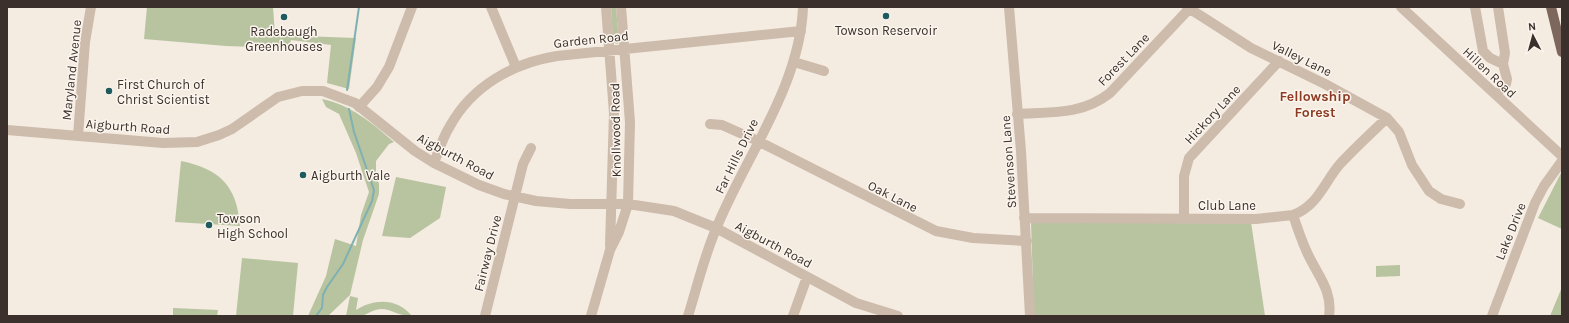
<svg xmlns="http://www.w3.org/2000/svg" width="1569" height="323" viewBox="0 0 1569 323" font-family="Karla,sans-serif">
<rect width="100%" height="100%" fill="#f4ebe1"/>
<path fill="#b8c4a0" d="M147,7H273L275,35L356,38L349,89L327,83L331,45L291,40L289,48L226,46L144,39Z
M611,7H616L619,42L617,44L613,42Z
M322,99C351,105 372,123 394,142L389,144L376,161V172L379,184V194L363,240L350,295L328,316H308L326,276L335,239L356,246L361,215L369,192L356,153L339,114L326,107Z
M181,161C220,169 237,186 240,226L175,222Z
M1562,171V229L1538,218Z
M396,177L446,187L440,218L410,238L382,236Z
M1251,222L1265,316H1034L1031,223Z
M242,258L298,263L293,316H236Z
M1400,265V276L1376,277V266Z
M1562,287V316H1550Z
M350,296L358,298L356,310C374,298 398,298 412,316C398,316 394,310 382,309C374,309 369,313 362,316C357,317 350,316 346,316Z
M173,308L218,310L217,316H173Z"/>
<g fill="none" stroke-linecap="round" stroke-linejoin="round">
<path stroke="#7fb0b2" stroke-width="2" d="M347,90L359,7
M316,316L322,308L323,295L327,287L343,264L372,201L374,190L354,132L349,109"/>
<path stroke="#cdbbac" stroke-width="10" d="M491,7L516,67
M606,7L614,113L610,246
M1009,7L1021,151L1030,316
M1187,7L1251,48L1325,84L1387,118L1399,132L1412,165L1429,191L1441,199L1460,204
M1401,7L1562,156
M1475,7L1483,51L1490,58L1503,64
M794,62L824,71
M1496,95L1506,84L1507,79L1503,64L1505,53L1498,7
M359,107L377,87L389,67L412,7
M1017,114C1052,112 1082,115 1110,93L1189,9
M710,124L722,125L758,141L936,231L973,238L1027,241
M7,130L163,143L197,142L219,135L232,129L278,97L302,91H323L355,103L415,151L434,163L479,185L504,194L536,201L570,204H628L674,211L716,228L856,303L898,316
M78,136L85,42L91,7
M434,163C439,150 443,137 450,126C472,86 513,63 557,56L801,31
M1293,215C1297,227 1301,239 1306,250C1316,274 1333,289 1329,316
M1024,218L1256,219L1293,215C1318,206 1325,181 1340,164C1355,148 1371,133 1387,118
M1184,218V176L1189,158L1279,61
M485,316L523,164L531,148
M591,316L610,250L619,232L628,204L630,122L621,7
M688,316C697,287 704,257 716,229C745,157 800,87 803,7
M793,316L807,277
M1492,316L1535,203L1544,186L1562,161"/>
<path stroke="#7d675c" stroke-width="10" d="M1551,7L1562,52"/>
</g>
<g fill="#1f5a5e" stroke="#fbf5ee" stroke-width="1.5">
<circle cx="886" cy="16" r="4"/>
<circle cx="284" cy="17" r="4"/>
<circle cx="109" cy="91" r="4"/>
<circle cx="303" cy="175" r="4"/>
<circle cx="209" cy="225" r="4"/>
</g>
<g text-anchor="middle" stroke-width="3" stroke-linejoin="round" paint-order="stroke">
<g font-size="13" fill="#3b302b" stroke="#fbf5ee" text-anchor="start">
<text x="886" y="35" text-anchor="middle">Towson Reservoir</text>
<text x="284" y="36" text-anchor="middle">Radebaugh<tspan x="284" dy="15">Greenhouses</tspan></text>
<text x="117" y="89">First Church of<tspan x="117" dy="15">Christ Scientist</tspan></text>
<text x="311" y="180">Aigburth Vale</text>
<text x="217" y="223">Towson<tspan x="217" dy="15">High School</tspan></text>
</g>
<g font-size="13" fill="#3b302b" stroke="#fbf5ee">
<text transform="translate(591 39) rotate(-6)" y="5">Garden Road</text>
<text transform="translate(1302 58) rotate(26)" y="5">Valley Lane</text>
<text transform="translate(1123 59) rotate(-46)" y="5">Forest Lane</text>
<text transform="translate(71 70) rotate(-84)" y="5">Maryland Avenue</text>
<text transform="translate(1490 72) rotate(43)" y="5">Hillen Road</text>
<text transform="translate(1212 114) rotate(-47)" y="5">Hickory Lane</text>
<text transform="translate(128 126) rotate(4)" y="5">Aigburth Road</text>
<text transform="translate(615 130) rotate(-91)" y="5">Knollwood Road</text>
<text transform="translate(456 156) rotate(28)" y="5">Aigburth Road</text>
<text transform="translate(736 156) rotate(-64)" y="5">Far Hills Drive</text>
<text transform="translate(1008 162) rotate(-94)" y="5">Stevenson Lane</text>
<text transform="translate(893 196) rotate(27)" y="5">Oak Lane</text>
<text x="1227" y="210">Club Lane</text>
<text transform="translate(1510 231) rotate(-68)" y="5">Lake Drive</text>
<text transform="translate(774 244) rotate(28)" y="5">Aigburth Road</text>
<text transform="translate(487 253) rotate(-76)" y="5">Fairway Drive</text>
</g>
<g font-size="14" font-weight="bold" fill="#8c3b22" stroke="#fbf5ee">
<text x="1315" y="101">Fellowship<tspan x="1315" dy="16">Forest</tspan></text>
</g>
</g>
<rect width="1569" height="323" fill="none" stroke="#3b302b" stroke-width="16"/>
<g transform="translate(1533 36) rotate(354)" stroke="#fbf5ee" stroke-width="3" paint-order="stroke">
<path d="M0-3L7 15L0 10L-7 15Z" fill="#3b302b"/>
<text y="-6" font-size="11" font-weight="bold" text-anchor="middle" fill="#3b302b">N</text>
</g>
</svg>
